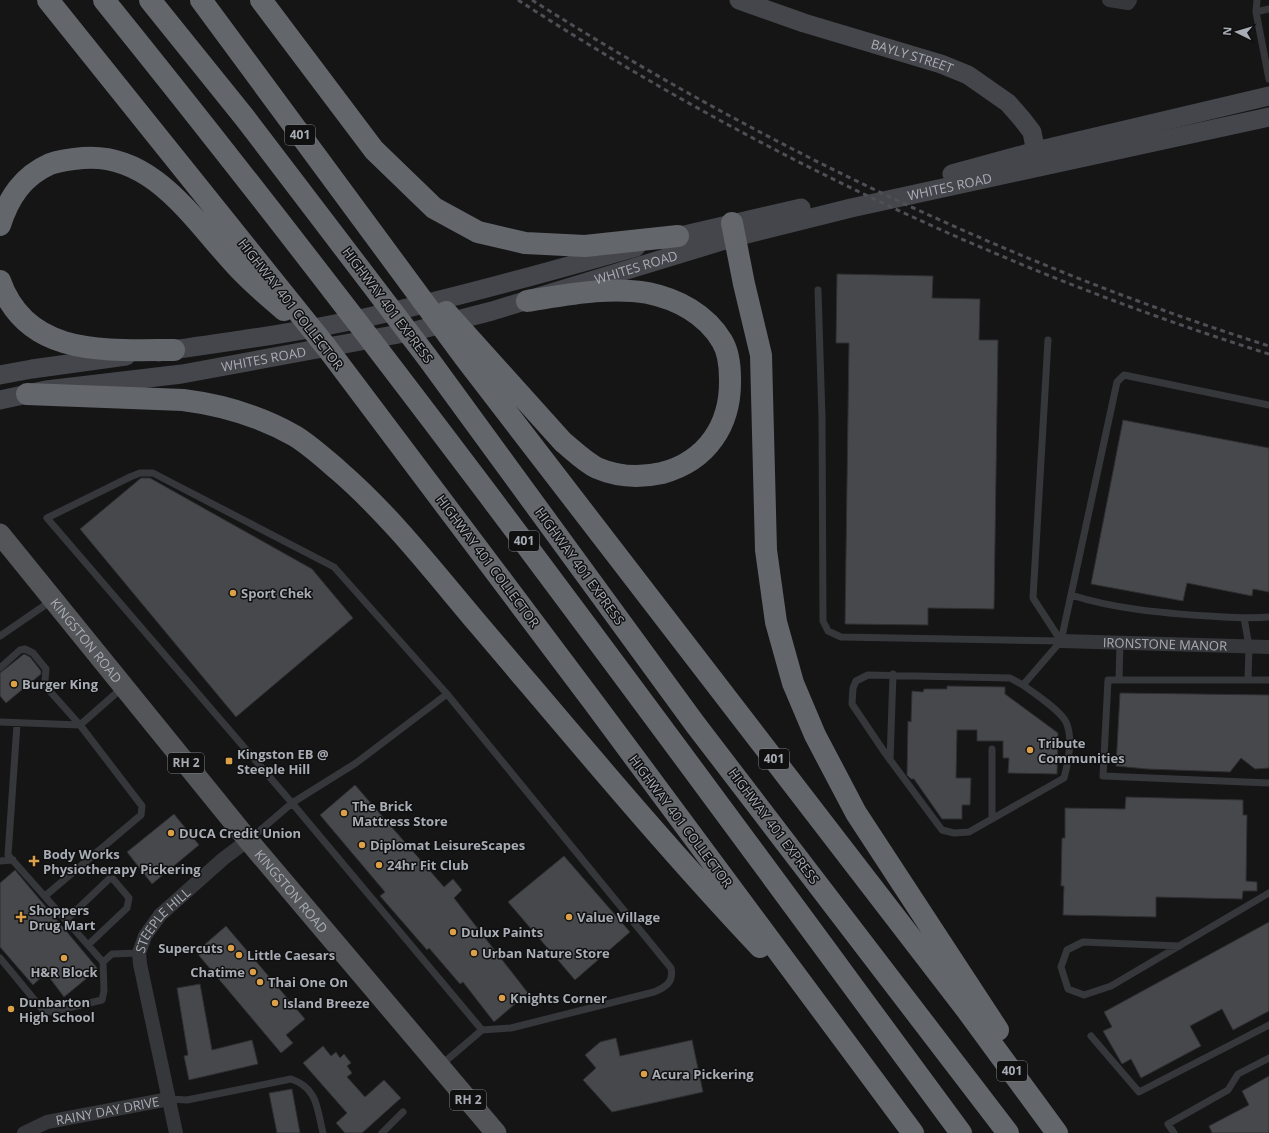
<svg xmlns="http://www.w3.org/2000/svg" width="1269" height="1133" viewBox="0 0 1269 1133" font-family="'Open Sans',sans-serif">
<rect width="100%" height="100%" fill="#151516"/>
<path fill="#47484b" stroke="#2f2f32" d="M837,274L933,276L932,298L980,299L979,340H998L994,609L928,608V625L845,624L849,343H836Z
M1123,420L1269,448V592L1253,589L1252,596L1187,583L1183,601L1091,584Z
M141,478H150L312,569L353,618L236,717L80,529Z
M24,654L30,657L41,671V674L6,703L0,696V673Z
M947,686L1005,687V694L1058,733L1057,774L1008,773L1009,758H1003V741H977V730H957L956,778H971L970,805H962V819H942L914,779H911L907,775L908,721L911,722L912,691L923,692L924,689H947Z
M1120,693L1269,695V768L1255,769L1241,758L1230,772L1147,769L1116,766Z
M355,785L444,887L453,879L462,890L454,898L528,993L494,1022L463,982L460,984L429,948L427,950L380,896L385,892L320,815Z
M1126,797L1243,800V815H1247L1246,881L1257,882V891H1243L1242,899L1156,897V917L1063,915L1064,886H1061L1062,838H1065V808L1125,809Z
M174,814L199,845L152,884L127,852Z
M564,856L630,932L575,980L508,902Z
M15,870L98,969L64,997L46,973L33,985L0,947V883Z
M1269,922V1011L1233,1030L1222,1009L1190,1026L1201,1046L1141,1078L1131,1059L1122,1064L1103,1031L1112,1027L1104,1012Z
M226,926L305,1019L286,1035L293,1043L281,1053L196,952Z
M200,984L212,1050L252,1040L258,1064L189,1080L184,1056L188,1055L177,988Z
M616,1038L620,1056L692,1040L703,1092L612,1112L583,1080L596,1068L585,1055L600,1042Z
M323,1046L331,1056L336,1052L340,1058L344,1054L351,1063L347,1066L352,1073L347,1077L365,1097L384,1080L401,1098L362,1133H345L336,1123L347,1113L303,1063Z
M1269,1076V1133H1212L1209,1126L1249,1105L1242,1091Z
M292,1089L300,1133H277L269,1093Z"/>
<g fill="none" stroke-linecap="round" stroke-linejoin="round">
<path stroke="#36373b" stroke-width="7" d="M1269,9L1256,12L1269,79
M1256,12L1257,0
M818,290L822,417L823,621L828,631L841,637L1061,641
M1048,340L1033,598L1061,641
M1071,595C1115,609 1162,613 1208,616C1228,617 1248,619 1269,617
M1244,618L1249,646L1248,680
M0,636L51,601
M1120,643L1119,680H1108L1103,776L1269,783
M0,668L20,650L25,649L33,653L46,669L45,680L47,688L80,725L142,806L141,815L45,896
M1119,680H1269
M1023,685L1010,678L868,675L856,681L853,688L852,704L885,753L942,830L954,833L969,832L1064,778C1068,763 1073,737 1066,722C1060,710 1035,694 1023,685L1061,641L1117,382L1124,375L1269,405
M0,722L80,725L122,688
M17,724L8,855L103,962
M992,749V819
M890,760L893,674
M250,839L292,803L356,763L447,694L671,968C674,982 666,987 654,992L511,1028L482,1030
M0,861L13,860
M66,920L109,879H113L129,898L127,908L88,945
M1179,946L1083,942L1067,950L1061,967L1068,989L1084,995L1111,986L1269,893
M0,958L42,1009L51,1012L102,1000L104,991L103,962L112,954L139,953
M1091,1036L1139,1092L1269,1025
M441,1065L482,1030L292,803L47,518L130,477L140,473H153L334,567L447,694
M169,1099L187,1100L291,1079C318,1088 317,1109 323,1133
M382,1133L403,1112
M1174,1133L1168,1124L1228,1090L1238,1074L1269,1058"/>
<g stroke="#36373b" stroke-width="14">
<path d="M1109,0L1128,3L1130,0"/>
<path id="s1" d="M1061,641L1269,647"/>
<path id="s2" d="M24,1133L47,1122L169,1099"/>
<path id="s3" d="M176,1133L140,964L139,953L145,936L160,915L223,859L248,840"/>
</g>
<g stroke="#45464b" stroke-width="19">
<path id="s4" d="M739,0L804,23L941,64L968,75L1008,103L1022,119L1032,132L1038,163"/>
<path d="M952,174L1036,151L1269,96"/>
<path d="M663,240L801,208"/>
<path d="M158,352C227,342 296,333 364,318C455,298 545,273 636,247"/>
<path d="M0,375L32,369L126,356"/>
<path id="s5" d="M0,400L46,390L182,374L415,331L492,311L735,237L851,208L1269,117"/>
</g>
<path stroke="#535559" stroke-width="21" id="s6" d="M0,534L248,840L496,1133"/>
<path stroke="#63666b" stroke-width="22" d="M48,0L327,348L594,703L913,1133
M104,0C402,369 680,752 961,1133
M150,0L245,118L427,357L695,724L1008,1133
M201,0L465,358L966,1009L1057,1133
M261,0L374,150L434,208L478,232L525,243L585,246L678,236
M732,223L744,284L761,355L766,550L776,622L793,683L815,735L856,813L998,1030
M0,225C9,197 23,176 50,164C61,160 72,159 83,158C158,152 199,230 246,276C258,288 271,299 284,310
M0,281C27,358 108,350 174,350
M446,312L563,442C574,451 585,462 597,468C618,477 640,478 662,473C707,461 731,425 730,379C730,367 728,351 722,341C706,314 677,299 648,293C608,286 566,295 527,301
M27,394L183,400C223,405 260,416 295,436C311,446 325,459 339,471C391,516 434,572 479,625C571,733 662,843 760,947"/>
<path stroke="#4e4f54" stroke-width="3" stroke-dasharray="5 4" stroke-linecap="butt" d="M518,0C751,151 1004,271 1269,354
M532,0C763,146 1008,263 1269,346"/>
</g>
<g fill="#dba048" stroke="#101011" stroke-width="1.5">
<circle cx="233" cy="593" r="4"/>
<circle cx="14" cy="684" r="4"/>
<circle cx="1030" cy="750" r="4"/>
<rect x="225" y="757" width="8" height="8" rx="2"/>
<circle cx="344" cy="813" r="4"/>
<circle cx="171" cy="833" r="4"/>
<circle cx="362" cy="845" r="4"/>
<path d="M32 855h4v4h4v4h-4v4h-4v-4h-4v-4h4z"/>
<circle cx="379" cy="865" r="4"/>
<path d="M19 911h4v4h4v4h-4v4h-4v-4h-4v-4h4z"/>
<circle cx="569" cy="917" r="4"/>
<circle cx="453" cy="932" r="4"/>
<circle cx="231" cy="948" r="4"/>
<circle cx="474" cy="953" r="4"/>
<circle cx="239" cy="955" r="4"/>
<circle cx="64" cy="958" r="4"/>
<circle cx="253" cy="972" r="4"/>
<circle cx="260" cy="982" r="4"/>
<circle cx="502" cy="998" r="4"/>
<circle cx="275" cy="1003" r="4"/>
<circle cx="11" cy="1009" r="4"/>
<circle cx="644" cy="1074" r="4"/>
</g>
<g text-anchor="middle" stroke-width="3" stroke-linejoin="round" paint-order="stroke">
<g fill="#101011" stroke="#7a7e84" stroke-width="1">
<rect x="285" y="125" width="30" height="20" rx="3"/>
<rect x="509" y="531" width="30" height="20" rx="3"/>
<rect x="759" y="749" width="30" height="20" rx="3"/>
<rect x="168" y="753" width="36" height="20" rx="3"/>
<rect x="997" y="1061" width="30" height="20" rx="3"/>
<rect x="450" y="1090" width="36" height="20" rx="3"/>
</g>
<g font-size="12" font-weight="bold" fill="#a8adb5">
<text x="300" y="139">401</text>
<text x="524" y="545">401</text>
<text x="774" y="763">401</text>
<text x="186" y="767">RH 2</text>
<text x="1012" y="1075">401</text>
<text x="468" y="1104">RH 2</text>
</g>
<g font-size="13" fill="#a8adb5" stroke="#101011">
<text dy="5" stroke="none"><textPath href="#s4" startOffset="182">BAYLY STREET</textPath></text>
<text dy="5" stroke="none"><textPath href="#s5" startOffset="975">WHITES ROAD</textPath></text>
<text dy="5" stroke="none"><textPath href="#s5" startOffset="651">WHITES ROAD</textPath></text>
<text transform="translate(291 304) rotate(52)" y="5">HIGHWAY 401 COLLECTOR</text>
<text transform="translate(388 305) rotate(53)" y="5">HIGHWAY 401 EXPRESS</text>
<text dy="5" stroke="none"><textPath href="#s5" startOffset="267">WHITES ROAD</textPath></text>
<text transform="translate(488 561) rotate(53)" y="5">HIGHWAY 401 COLLECTOR</text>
<text transform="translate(580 566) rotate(54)" y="5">HIGHWAY 401 EXPRESS</text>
<text dy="5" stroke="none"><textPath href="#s6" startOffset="137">KINGSTON ROAD</textPath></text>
<text dy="5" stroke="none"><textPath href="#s1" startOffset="104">IRONSTONE MANOR</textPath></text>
<text transform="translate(681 821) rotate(53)" y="5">HIGHWAY 401 COLLECTOR</text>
<text transform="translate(774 826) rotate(53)" y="5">HIGHWAY 401 EXPRESS</text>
<text dy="5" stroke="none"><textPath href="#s6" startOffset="461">KINGSTON ROAD</textPath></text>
<text dy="5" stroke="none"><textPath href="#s3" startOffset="225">STEEPLE HILL</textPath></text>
<text dy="5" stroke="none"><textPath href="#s2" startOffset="87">RAINY DAY DRIVE</textPath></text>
</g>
<g font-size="13" font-weight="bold" fill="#a8adb5" stroke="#101011" text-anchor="start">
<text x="241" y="598">Sport Chek</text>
<text x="22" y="689">Burger King</text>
<text x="1038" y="748">Tribute<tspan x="1038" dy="15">Communities</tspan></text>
<text x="237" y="759">Kingston EB @<tspan x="237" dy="15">Steeple Hill</tspan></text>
<text x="352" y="811">The Brick<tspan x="352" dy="15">Mattress Store</tspan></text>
<text x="179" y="838">DUCA Credit Union</text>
<text x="370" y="850">Diplomat LeisureScapes</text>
<text x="43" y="859">Body Works<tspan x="43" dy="15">Physiotherapy Pickering</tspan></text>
<text x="387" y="870">24hr Fit Club</text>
<text x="29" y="915">Shoppers<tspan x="29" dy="15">Drug Mart</tspan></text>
<text x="577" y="922">Value Village</text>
<text x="461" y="937">Dulux Paints</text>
<text x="223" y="953" text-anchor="end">Supercuts</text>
<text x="482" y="958">Urban Nature Store</text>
<text x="247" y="960">Little Caesars</text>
<text x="64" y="977" text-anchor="middle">H&amp;R Block</text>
<text x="245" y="977" text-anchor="end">Chatime</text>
<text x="268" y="987">Thai One On</text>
<text x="510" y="1003">Knights Corner</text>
<text x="19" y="1007">Dunbarton<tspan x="19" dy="15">High School</tspan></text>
<text x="283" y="1008">Island Breeze</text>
<text x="652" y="1079">Acura Pickering</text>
</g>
</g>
<g transform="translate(1237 32) rotate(275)" stroke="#101011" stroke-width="3" paint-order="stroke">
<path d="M0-3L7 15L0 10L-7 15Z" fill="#a8adb5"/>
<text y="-6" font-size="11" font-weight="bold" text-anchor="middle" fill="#a8adb5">N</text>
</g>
</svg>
